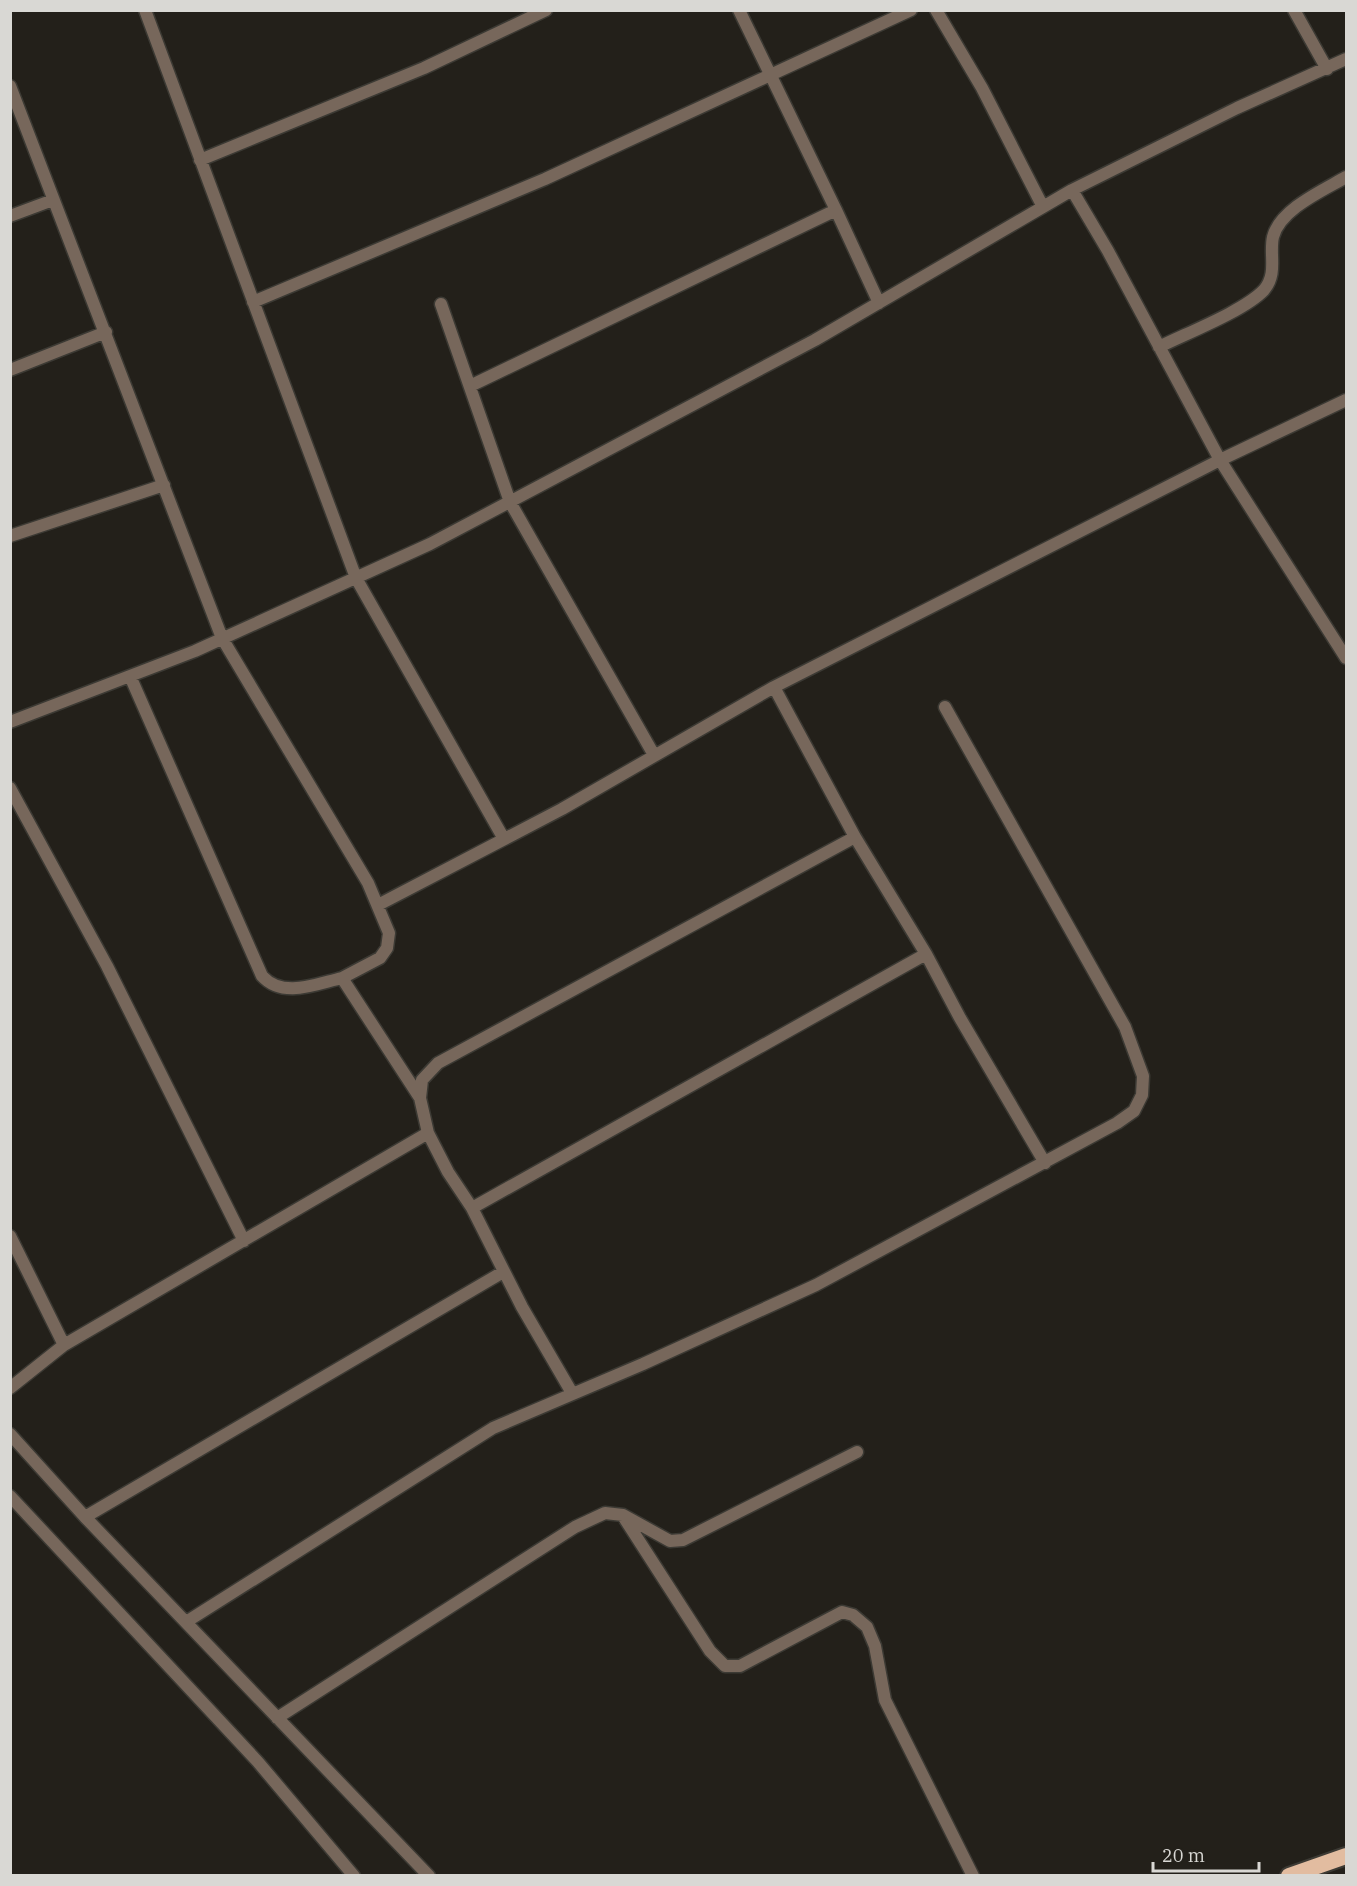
<svg xmlns="http://www.w3.org/2000/svg" width="1357" height="1886" viewBox="0 0 1357 1886" font-family="'IBM Plex Serif',serif">
<rect width="100%" height="100%" fill="#23201a"/>
<g fill="none" stroke-linecap="round" stroke-linejoin="round">
<g stroke="#3c3a34" stroke-width="15">
<path id="minor" d="M145,10L356,578L504,839
M936,10L982,88L1043,207
M1294,10L1327,69
M10,86L222,638L368,883L389,933L387,948L380,958L342,978
M200,160L424,68L546,10
M1072,190L1108,251L1220,460L1346,658
M836,210L879,303
M10,216L53,200
M253,302L545,179L911,10
M441,304L510,502L654,755
M1159,347C1187,333 1244,311 1264,290C1278,273 1269,255 1273,237C1280,209 1324,190 1346,177
M10,370L106,332
M470,386L836,210L739,10
M10,536L164,485
M130,676L262,976C283,999 316,984 342,978L420,1098
M774,687L855,837L926,954L960,1018L1045,1163
M10,722L195,651L430,544L815,340L1072,190L1237,108L1346,59
M10,788L107,966L244,1241
M378,905L562,809L774,687L1220,460L1346,400
M472,1208L926,954
M10,1236L64,1345
M10,1388L64,1345L428,1133
M572,1393L522,1307L472,1208L448,1172L428,1133L420,1098L422,1080L438,1063L855,837
M10,1434L85,1517L429,1876
M10,1496L258,1762L354,1876
M623,1516L710,1651L725,1666H740L842,1612L853,1615L867,1627L875,1646L885,1700L973,1876
M85,1517L503,1272
M186,1622L493,1428L643,1364L816,1285L1117,1123L1134,1111L1142,1095L1143,1076L1125,1027L945,707
M277,1718L575,1527L605,1513L623,1515L670,1541L683,1540L857,1452"/>
</g>
<g stroke="#3c3a34" stroke-width="20">
<path id="trunk" d="M1289,1876L1346,1856"/>
</g>
<use href="#minor" stroke="#77675b" stroke-width="12"/>
<use href="#trunk" stroke="#e2bca0" stroke-width="16"/>
</g>
<rect width="1357" height="1886" fill="none" stroke="#d9d8d4" stroke-width="24"/>
<path d="M1153 1862v9h106v-9" fill="none" stroke="#d9d8d4" stroke-width="3"/>
<text x="1162" y="1862" font-size="18" fill="#d9d8d4" stroke="#23201a" stroke-width="4.5" paint-order="stroke">20 m</text>
</svg>
